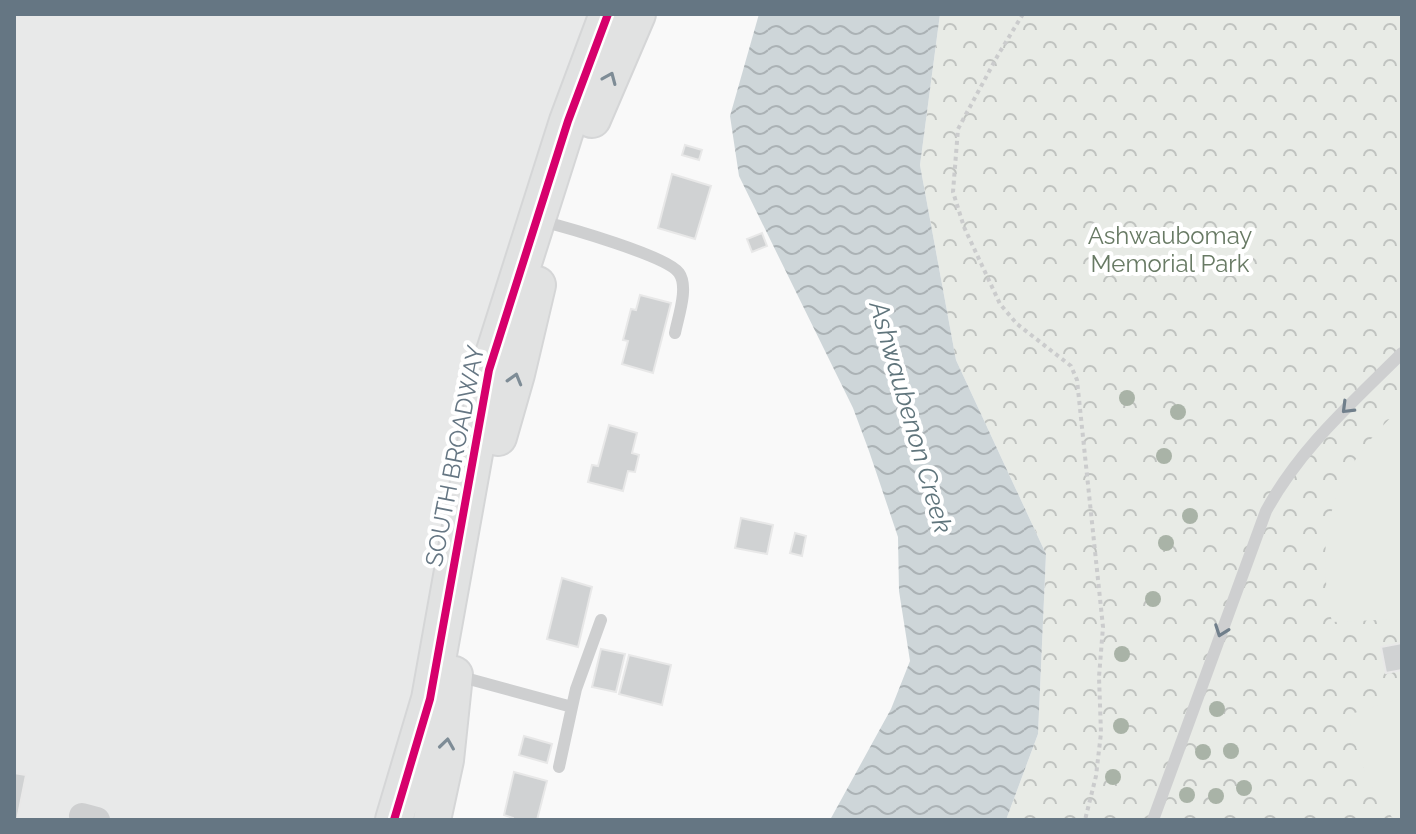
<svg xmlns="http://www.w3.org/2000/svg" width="1416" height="834" viewBox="0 0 1416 834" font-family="Raleway,sans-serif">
<defs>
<pattern id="park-crowns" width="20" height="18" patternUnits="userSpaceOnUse" patternTransform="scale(2)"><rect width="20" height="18" fill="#e8ebe6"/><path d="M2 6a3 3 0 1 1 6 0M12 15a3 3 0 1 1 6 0" fill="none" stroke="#c0c3c0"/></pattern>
<pattern id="water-waves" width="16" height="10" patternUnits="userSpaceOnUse" patternTransform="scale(2)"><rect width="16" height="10" fill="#ced6d9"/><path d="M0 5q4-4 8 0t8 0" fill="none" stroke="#abb2b5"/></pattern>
</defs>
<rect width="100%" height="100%" fill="#f9f9f9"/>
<path fill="#e8e9e9" d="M14,14H608L594,47L394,820H14Z"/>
<path fill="url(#park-crowns)" d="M940,14H1402V820H1006L1038,734L1046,554L956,360L920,165Z"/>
<path fill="#e8ebe6" d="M1402,407V619L1332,622C1313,530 1333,470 1402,407Z
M1402,698V820H1394C1365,782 1359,761 1348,715Z"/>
<path fill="url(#water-waves)" d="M759,14H940L920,165L956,360L1046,554L1038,734L1006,820H830L891,709L910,661L899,591L898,537L869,451L853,408L739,176L730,116Z"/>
<path fill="#d0d2d3" stroke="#e8e8e8" stroke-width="2" d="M685,145L702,150L699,160L682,155Z
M672,174L711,186L695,239L658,228Z
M762,233L767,246L752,252L747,239Z
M640,295L671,303L653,373L622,364L628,341L623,340L631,309L636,310Z
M609,425L637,433L632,453L639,455L635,472L628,471L623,491L588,482L592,465L598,466Z
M741,518L773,525L767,554L735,548Z
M795,533L806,536L802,556L790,553Z
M562,578L592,587L578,647L547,639Z
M1402,643V670L1386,673L1381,647Z
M601,649L625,654L616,692L592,687Z
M629,655L671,665L662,705L619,694Z
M524,736L552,744L547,763L519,755Z
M514,772L547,781L537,820H513V818L504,815Z
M14,773L26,775L17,820H14Z"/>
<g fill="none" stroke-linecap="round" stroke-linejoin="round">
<g stroke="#d5d6d7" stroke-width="40">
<path id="secondary" d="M592,119L637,14
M498,437L516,374L537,285
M394,820L430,699L489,370L568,121L608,14
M432,820L445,760L454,675"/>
</g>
<path stroke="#cbcccd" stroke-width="4" stroke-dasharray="4 4" stroke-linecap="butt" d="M1023,14L998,55L958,129L953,192L964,227L1000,304L1017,324L1071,366L1077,380L1103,627L1099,677L1101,733L1096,776L1085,820"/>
<path stroke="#cecfd0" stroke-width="12" d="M541,221C565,227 668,256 679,273C689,287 678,317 675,333
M458,676L572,707L576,689L601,620
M559,767L572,707
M1153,820L1266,511C1300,448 1352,403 1402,353"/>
<path stroke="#cecfd0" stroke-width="26" d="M82,816L97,820"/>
<use href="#secondary" stroke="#e1e2e2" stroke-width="36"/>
<g stroke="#fff" stroke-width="13">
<path id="cycleway" d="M394,820L430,699L489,370L568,121L608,14"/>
</g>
<use href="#cycleway" stroke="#d6006c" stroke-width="8"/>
</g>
<g fill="#a9b3a7">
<circle cx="1127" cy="398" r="8"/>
<circle cx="1178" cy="412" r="8"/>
<circle cx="1164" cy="456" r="8"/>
<circle cx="1190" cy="516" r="8"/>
<circle cx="1166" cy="543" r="8"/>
<circle cx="1153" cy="599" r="8"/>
<circle cx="1122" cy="654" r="8"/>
<circle cx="1217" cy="709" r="8"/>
<circle cx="1121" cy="726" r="8"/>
<circle cx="1231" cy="751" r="8"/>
<circle cx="1203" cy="752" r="8"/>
<circle cx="1113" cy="777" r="8"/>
<circle cx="1244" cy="788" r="8"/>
<circle cx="1187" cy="795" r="8"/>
<circle cx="1216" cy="796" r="8"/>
</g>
<defs><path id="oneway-chevron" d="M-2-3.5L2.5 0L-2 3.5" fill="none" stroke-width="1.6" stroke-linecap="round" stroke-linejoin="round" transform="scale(2)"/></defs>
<g stroke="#7e8c96">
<use href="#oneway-chevron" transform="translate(610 78) rotate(-67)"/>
<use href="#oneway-chevron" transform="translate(515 379) rotate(-74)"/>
<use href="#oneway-chevron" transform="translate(447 744) rotate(-82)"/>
</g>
<g stroke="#707f8b">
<use href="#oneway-chevron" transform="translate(1347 408) rotate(135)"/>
<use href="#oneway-chevron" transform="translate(1221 631) rotate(110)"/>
</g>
<g text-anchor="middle" stroke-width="8" stroke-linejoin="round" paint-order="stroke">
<g font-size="24" fill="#687a64" stroke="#fff">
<text x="1170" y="244">Ashwaubomay<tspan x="1170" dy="28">Memorial Park</tspan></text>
</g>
<g font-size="24" fill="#657683" stroke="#fff">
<text transform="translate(455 456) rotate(-79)" y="8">SOUTH BROADWAY</text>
</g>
<g font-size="26" font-style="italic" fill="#60757c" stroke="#fff">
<text transform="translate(911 417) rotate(74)" y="9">Ashwaubenon Creek</text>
</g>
</g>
<rect width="1416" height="834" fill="none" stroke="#657683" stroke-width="32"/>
</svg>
